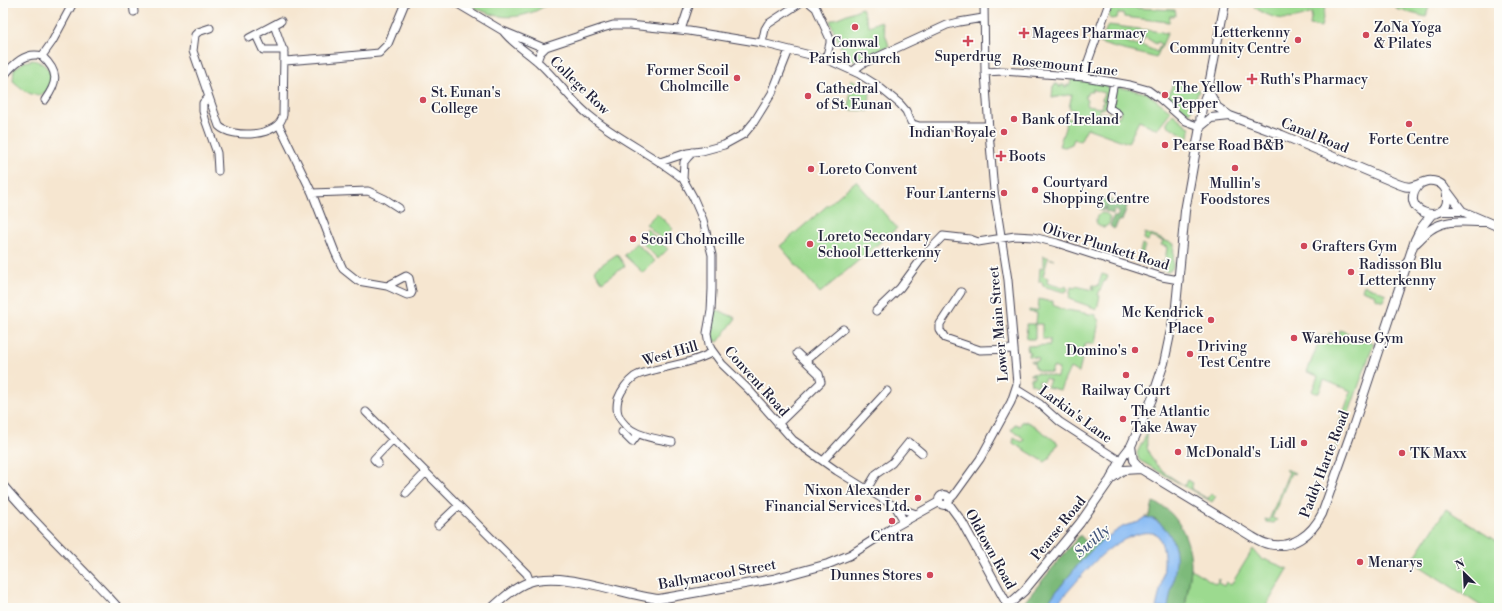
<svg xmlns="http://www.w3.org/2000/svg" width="1502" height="611" viewBox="0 0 1502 611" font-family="'Libre Bodoni',serif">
<rect width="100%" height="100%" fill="#fdfcf7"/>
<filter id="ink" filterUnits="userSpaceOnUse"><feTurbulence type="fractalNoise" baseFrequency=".025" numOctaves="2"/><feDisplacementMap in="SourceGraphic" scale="8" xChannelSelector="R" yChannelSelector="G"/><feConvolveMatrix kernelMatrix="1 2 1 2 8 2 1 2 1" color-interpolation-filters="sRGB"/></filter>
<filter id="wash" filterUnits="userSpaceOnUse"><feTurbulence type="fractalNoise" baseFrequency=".012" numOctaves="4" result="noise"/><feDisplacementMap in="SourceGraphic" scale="16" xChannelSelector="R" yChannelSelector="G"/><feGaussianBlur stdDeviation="0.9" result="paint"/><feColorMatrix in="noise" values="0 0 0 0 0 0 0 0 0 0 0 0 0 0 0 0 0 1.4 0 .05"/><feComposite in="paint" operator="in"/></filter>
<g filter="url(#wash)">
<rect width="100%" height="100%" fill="#f6e6d0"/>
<path fill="#9cda8f" stroke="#5f7e65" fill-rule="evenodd" d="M466,3H550C544,6 539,10 533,12C507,22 488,15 466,3Z
M1113,3H1115V4L1135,6L1136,8L1175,10L1176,13L1175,16H1170L1169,22L1124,17L1123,13H1118L1117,18L1112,19L1109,18V15Z
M1256,3H1326L1321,27L1310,25L1312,13C1290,22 1274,21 1254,7Z
M1398,3H1430L1426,17L1396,9Z
M862,8L869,26L881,21L889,46L847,63L830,21Z
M1108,25L1162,32L1163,33L1168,32L1156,58C1137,52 1118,50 1100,43ZM1128,32L1136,38L1137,36L1141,38L1137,46L1124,41ZM1145,37L1156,44L1157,42L1161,44L1157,52L1141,45Z
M32,60C42,61 53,70 51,81C51,84 49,87 48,90C35,102 24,90 13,81L14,69L24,62Z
M851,79L870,90L869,111L849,110Z
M1071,79L1106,83L1110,90C1109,98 1109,108 1099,110V113H1104L1109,114V113L1119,117L1121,111L1113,107L1116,88L1118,87L1147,93L1171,111L1157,129L1139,121L1128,143L1087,128L1080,141L1074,139L1072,144L1065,147L1059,146L1065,128L1066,118L1073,119L1074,110L1069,108L1072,94L1052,98L1053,86H1055V84L1059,85V87H1061V85H1065V87H1066L1067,85H1070ZM1092,89L1104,93L1102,100L1104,101L1103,103H1102L1101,108L1087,106V100L1085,99V96L1088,95V92H1092Z
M1174,81L1199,90L1190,114L1173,100L1170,99L1168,96Z
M1173,114L1189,127L1190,130L1189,138L1167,125V122Z
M856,181L897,228L820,293L780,246Z
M1096 220a7 7 0 1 1 14 0a7 7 0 1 1-14 0Z
M657,213L673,229L662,240L646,224Z
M647,229L668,249L658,259L638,239Z
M1145,233L1174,244L1173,267L1171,270L1168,272L1141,263L1138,260L1142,244L1145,246L1140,260L1158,267L1161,262H1165L1167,247L1161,245L1163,241L1150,237L1148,241L1144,239Z
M636,243L655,261L643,273L624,255Z
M617,254L625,266L602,282L594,270Z
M1043,256L1055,260L1048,258L1043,276L1048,278L1047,283L1063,288L1066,286L1068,290L1064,292L1043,286L1042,282H1039L1040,268H1043Z
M1102,274L1108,276L1106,281H1104L1098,295L1100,296L1097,309L1069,299L1071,287L1075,288V286L1094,290V288L1092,287L1093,285L1098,286Z
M1364,285L1386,294L1383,301L1375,298L1376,295L1362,290Z
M1039,299L1047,301H1053V305L1061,309L1096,315V318L1099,320L1095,344H1085L1079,373L1070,368L1060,390L1047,387L1050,380L1045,378L1043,382L1039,381L1038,383L1041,384V386L1038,385L1037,386L1030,383L1031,382V378H1034V375H1030V374L1038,373L1057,377L1059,369L1053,367L1051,373L1038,370L1035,368L1034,362H1031L1030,361H1038L1039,358L1028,356V354L1031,353L1028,352L1027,346L1050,345V339H1042V324H1035V339H1027L1026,324H1036L1037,313L1029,312V310L1035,311L1038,310Z
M715,309L736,318L718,342L714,340L712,336Z
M1340,330L1374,343L1337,446L1332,453L1342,432L1337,430L1351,391L1324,380L1319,393H1315L1312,391L1318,376L1307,372L1321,336L1327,338L1329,333L1337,336Z
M1022,421L1025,423V421L1033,425L1058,443L1049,459L1045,462L1013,443L1014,437L1022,442L1024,440L1021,436L1011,430L1015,424L1020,426Z
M1149,429C1139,458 1164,473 1185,486L1188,480L1193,483L1191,489L1208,499L1211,494L1216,496L1212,502L1139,460L1137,453Z
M1286,469L1295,473L1294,474L1291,473L1272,518L1277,520L1274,523L1266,522L1265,519L1269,520L1289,472L1286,471Z
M1446,509L1499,543V608H1484L1412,561Z
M1253,549L1263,561L1264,559L1288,569L1265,608H1185L1191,569L1216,584L1219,579L1218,583L1224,586L1226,582L1231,585Z"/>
<path fill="#7dba7a" stroke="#506e5a" d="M1102,197L1127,206L1122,221L1119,220L1115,228L1114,229L1110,226L1113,217H1117L1119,212L1114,210L1113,214L1105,211L1106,206L1103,211L1099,209L1098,207Z
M1153,502C1178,510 1192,543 1191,568C1190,581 1186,595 1185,608H1168L1175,549L1169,534L1162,525L1156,520L1146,517L1150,515Z
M1104,534L1106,537L1082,560L1043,608H1021V606L1080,535L1090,546Z"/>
<path fill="#86baf4" stroke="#546e98" d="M1146,517C1165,521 1178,542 1176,562C1175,577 1170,593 1168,608H1156C1161,585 1171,555 1157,534C1145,531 1141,533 1130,537C1099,550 1082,577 1060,600L1056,608H1043L1082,560L1101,541L1124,526L1139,522Z"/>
</g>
<g filter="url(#ink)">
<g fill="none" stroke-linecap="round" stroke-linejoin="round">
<g stroke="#423f51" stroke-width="9">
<path id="minor" d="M133,3L134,12
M456,3L503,31
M810,3L816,8L830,39V43L826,59
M210,28L198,32L195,35L193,51L219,126C232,139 280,137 283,115L284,53L274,25
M681,30L690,3
M256,35L263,50H284
M249,38L281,21
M762,43L765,29L768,24L800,3
M544,48L503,31C512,43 526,51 537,61C556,78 570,100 590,116C619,140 654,155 683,179
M42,56L52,42L73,3
M285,61L337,57L379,53L388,44L405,3
M537,61L540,53L546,47L603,28L613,25H629L689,31L762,43L826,59L859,74L878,86L900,104L906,111L911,122L913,124L919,126H988
M853,71L862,64L947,25L959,22L983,18
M985,72L1003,71L1085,77L1130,85L1148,90L1159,98L1186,122L1200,127
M4,76C13,64 26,51 42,56C59,72 58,82 45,100
M1085,77L1086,67L1109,3
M1114,82L1109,108L1118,114
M208,98L203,103V111L206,122L217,153L218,171
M279,125L312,193L335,252L343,269L358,281L387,286L407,295L411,294L412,292L409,278L406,276L387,286
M693,152L688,157L684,162L683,179L693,197L703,220L712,255V289L711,311L707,333L709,344L711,349L722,364L749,390L793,440L837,471L894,506L916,514
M660,162L687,153L702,151L724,145L744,134L754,122L772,93L789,50
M312,193L368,191L385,199L399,208
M961,292L940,324V330L945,338L980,350L1014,349
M876,311L900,288L922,258L943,236L970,239L978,242L1015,236L1033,237L1057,243L1162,277L1179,280
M806,360L843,329
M1016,389L1040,404L1060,422L1120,461
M366,412L527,574L530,582
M778,424L821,382L819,374L797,353
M622,432L632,442L638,434
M672,442C652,438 626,435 618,414C616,408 617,404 618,399C622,389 626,383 634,377C640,373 648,372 654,370C674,365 695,362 713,352
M823,461L887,391
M378,463L374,459L393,439
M3,485C39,528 81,566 119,608
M867,489L876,474L892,463L909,442L922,453
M406,493L426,472
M949,500L954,495L980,459L1011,402L1017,384L1008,280L994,191L990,144L985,72L984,3
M895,506L904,521
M438,525L459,505"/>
</g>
<g stroke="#423f51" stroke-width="10">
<path id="major" d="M1208,90L1217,107L1230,116L1282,135L1398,184C1403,186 1408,188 1413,186C1422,184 1427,178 1437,182C1443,184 1447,190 1447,196C1450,229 1392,211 1421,183
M1200,127L1211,118L1230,116
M1447,191L1462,211
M1441,211H1462L1499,227
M1416,243C1421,239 1425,233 1430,230C1448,217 1467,223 1487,222
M1131,446L1133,460L1141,469
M1112,478L1123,470L1141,469L1251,536C1256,539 1262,543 1268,544C1292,550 1312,534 1322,514L1352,430L1415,240L1421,228L1432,214
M939 500a5 5 0 1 1 10 0a5 5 0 1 1-10 0Z
M948,503L962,522L1007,604L1014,600L1024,591L1080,523L1110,480L1124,455L1131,446L1152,399L1164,363L1176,306L1185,211L1200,127C1200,115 1203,101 1208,90L1225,3
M492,608C503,598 515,587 529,582C563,570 622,595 659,599L773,579L828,564L850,555L894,527L939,502"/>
</g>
<use href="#minor" stroke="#fff" stroke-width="7"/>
<use href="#major" stroke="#fff" stroke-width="8"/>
</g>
</g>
<g fill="#d1495b" stroke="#fdfcf7" stroke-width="1.5">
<circle cx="855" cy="27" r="4"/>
<path d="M1022 27h4v4h4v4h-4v4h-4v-4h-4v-4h4z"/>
<circle cx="1366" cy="35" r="4"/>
<circle cx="1298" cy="40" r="4"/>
<path d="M966 35h4v4h4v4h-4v4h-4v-4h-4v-4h4z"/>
<circle cx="737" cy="78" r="4"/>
<path d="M1250 73h4v4h4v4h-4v4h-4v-4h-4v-4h4z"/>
<circle cx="1165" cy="95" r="4"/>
<circle cx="808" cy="96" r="4"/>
<circle cx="423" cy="100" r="4"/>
<circle cx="1014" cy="119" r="4"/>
<circle cx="1409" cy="124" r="4"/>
<circle cx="1004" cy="132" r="4"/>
<circle cx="1165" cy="145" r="4"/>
<path d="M999 150h4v4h4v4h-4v4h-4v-4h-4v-4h4z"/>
<circle cx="1235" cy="168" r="4"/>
<circle cx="811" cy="169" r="4"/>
<circle cx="1035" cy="190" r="4"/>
<circle cx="1004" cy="193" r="4"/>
<circle cx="633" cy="239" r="4"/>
<circle cx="810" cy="244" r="4"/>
<circle cx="1304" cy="246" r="4"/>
<circle cx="1351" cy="272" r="4"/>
<circle cx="1211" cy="320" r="4"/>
<circle cx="1294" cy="338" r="4"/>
<circle cx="1135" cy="350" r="4"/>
<circle cx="1190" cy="354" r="4"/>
<circle cx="1126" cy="375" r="4"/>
<circle cx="1123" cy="419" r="4"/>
<circle cx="1304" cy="443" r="4"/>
<circle cx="1178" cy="452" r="4"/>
<circle cx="1402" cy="453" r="4"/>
<circle cx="918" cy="498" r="4"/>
<circle cx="892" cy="521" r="4"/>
<circle cx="1360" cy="562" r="4"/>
<circle cx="930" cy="575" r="4"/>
</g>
<g text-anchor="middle" stroke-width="3.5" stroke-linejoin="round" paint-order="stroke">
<g font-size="14" fill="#22223b" stroke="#fdfcf7" text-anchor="start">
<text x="1374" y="32">ZoNa Yoga<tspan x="1374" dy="16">&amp; Pilates</tspan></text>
<text x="1290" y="37" text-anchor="end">Letterkenny<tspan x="1290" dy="16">Community Centre</tspan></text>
<text x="1032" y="38">Magees Pharmacy</text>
<text x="855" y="47" text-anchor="middle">Conwal<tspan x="855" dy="16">Parish Church</tspan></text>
<text x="968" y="61" text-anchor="middle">Superdrug</text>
<text x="729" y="75" text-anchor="end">Former Scoil<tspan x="729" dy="16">Cholmcille</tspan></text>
<text x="1260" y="84">Ruth's Pharmacy</text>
<text x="1173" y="92">The Yellow<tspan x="1173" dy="16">Pepper</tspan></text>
<text x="816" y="93">Cathedral<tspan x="816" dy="16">of St. Eunan</tspan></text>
<text x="431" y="97">St. Eunan's<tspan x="431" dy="16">College</tspan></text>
<text x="1022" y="124">Bank of Ireland</text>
<text x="996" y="137" text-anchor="end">Indian Royale</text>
<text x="1409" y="144" text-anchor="middle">Forte Centre</text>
<text x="1173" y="150">Pearse Road B&amp;B</text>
<text x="1009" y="161">Boots</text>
<text x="819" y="174">Loreto Convent</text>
<text x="1043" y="187">Courtyard<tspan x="1043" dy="16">Shopping Centre</tspan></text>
<text x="1235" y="188" text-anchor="middle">Mullin's<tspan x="1235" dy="16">Foodstores</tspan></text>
<text x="996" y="198" text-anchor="end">Four Lanterns</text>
<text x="818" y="241">Loreto Secondary<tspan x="818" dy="16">School Letterkenny</tspan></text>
<text x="641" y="244">Scoil Cholmcille</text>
<text x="1312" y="251">Grafters Gym</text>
<text x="1359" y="269">Radisson Blu<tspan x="1359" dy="16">Letterkenny</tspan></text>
<text x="1203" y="317" text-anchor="end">Mc Kendrick<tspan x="1203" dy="16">Place</tspan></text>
<text x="1302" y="343">Warehouse Gym</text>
<text x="1198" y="351">Driving<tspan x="1198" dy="16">Test Centre</tspan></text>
<text x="1127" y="355" text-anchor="end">Domino's</text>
<text x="1126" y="395" text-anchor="middle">Railway Court</text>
<text x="1131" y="416">The Atlantic<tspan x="1131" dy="16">Take Away</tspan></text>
<text x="1296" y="448" text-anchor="end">Lidl</text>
<text x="1186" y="457">McDonald's</text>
<text x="1410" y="458">TK Maxx</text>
<text x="910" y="495" text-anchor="end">Nixon Alexander<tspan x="910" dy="16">Financial Services Ltd.</tspan></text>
<text x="892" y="541" text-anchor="middle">Centra</text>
<text x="1368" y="567">Menarys</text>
<text x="922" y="580" text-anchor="end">Dunnes Stores</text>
</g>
<g font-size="14" fill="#22223b" stroke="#fdfcf7">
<text transform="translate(1065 65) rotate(6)" y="5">Rosemount Lane</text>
<text transform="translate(580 85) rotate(44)" y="5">College Row</text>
<text transform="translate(1315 135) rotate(22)" y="5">Canal Road</text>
<text transform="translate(1106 246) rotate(17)" y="5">Oliver Plunkett Road</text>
<text transform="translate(998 324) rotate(-95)" y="5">Lower Main Street</text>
<text transform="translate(670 353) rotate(-16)" y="5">West Hill</text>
<text transform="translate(757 381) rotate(48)" y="5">Convent Road</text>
<text transform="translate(1076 414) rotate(36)" y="5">Larkin's Lane</text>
<text transform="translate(1324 464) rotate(-69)" y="5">Paddy Harte Road</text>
<text transform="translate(1058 528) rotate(-51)" y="5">Pearse Road</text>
<text transform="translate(991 549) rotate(61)" y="5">Oldtown Road</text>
<text transform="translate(717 574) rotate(-10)" y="5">Ballymacool Street</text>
</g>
<g font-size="15" font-style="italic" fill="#45577c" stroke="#fdfcf7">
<text transform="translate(1092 541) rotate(-41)" y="5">Swilly</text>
</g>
</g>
<rect width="1502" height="611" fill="none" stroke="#fdfcf7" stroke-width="16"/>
<g transform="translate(1464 573) rotate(336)" stroke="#fdfcf7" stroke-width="3" paint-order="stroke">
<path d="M0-3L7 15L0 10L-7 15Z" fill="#22223b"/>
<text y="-6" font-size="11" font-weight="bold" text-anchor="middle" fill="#22223b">N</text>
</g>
</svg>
